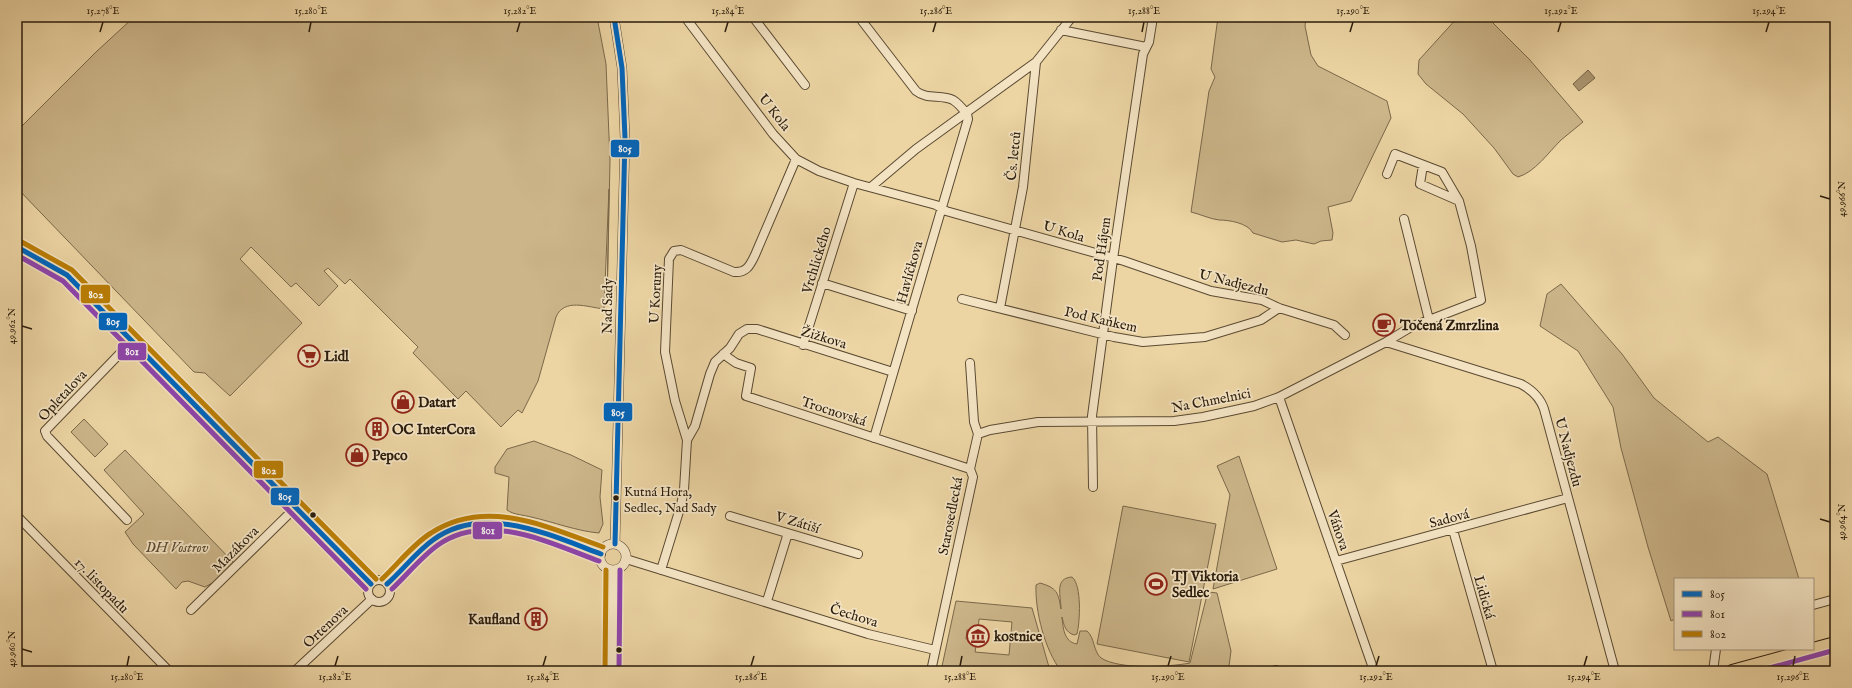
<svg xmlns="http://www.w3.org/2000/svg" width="1852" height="688" viewBox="0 0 1852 688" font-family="'IM FELL English',serif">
<rect width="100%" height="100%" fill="#ecd4a3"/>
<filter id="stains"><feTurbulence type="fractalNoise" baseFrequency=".005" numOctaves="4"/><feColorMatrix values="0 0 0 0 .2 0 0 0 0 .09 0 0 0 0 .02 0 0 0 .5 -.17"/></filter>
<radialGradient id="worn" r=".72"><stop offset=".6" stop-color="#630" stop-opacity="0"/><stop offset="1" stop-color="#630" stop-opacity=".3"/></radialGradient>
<path fill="#cbb589" stroke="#7a684a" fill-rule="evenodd" d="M134,17H597L606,64L610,160L607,306L609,189L604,309C587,307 564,298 556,317L538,381L522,413L518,410L501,427L466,391L458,399L413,353L418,347L350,279L345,284L328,268L324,271L338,286L319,306L296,283L291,287L251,247L240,259L302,323L230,396L205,373L194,372L17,188V131L96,52Z
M1218,17H1306L1305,26L1311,55L1318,66L1387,101L1391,118L1351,201L1328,207L1333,233L1332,240L1321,241L1314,244L1296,240L1282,242L1253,233C1248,223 1229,220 1219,220C1210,219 1200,214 1191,212L1209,91L1215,77L1211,69Z
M1458,17H1487L1529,59L1583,122C1576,128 1568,134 1561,140C1548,153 1535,172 1518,177L1513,174L1494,148L1463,114L1426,84L1418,74L1419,60Z
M1561,284L1622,354L1654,398L1708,442L1718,437L1767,474L1799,579H1675V619L1671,621L1648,547L1621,448L1613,407L1578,351L1540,326L1547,294Z
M84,419L108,444L95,457L71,432Z
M534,441L571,455L602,470L600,497L603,524L599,533C576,531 554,522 531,517C524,515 514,515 507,510L509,477L495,473V467L507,449Z
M125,450L234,563L216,581L205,587L188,581L182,582L176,589L133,544L125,532L144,514L104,470Z
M1239,456L1277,569L1213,589L1230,495L1217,466Z
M1123,506L1216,524L1189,662L1097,644Z
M1072,577C1082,585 1080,622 1077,634L1074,635C1065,632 1064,625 1062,617C1063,628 1064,642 1077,644L1080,631H1087C1095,638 1093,651 1101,658C1120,670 1169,667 1190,663L1207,595L1209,592L1217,593L1231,651L1229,666L1225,671H1061C1045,650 1035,612 1036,585L1040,583C1057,588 1058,592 1061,609C1061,596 1054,578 1072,577Z
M956,601L1032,608L1049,667L1045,671H941ZM979,619L1012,622L1009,655L975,652L977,640L966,639L967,630L978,631Z"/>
<path fill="#aa9570" stroke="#776548" d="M1588,70L1595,78L1579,91L1573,84Z"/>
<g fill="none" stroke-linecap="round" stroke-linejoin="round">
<g stroke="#5a4a32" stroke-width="10">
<path id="minor" d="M685,17L773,134L796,159L819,171L854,183L936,205L946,211L1124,261L1211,291L1262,300L1279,308L1334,325L1345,335
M753,17L805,85
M859,17L916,91C927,100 941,94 953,100C958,103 963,109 967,114
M1061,30L1146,47
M1387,174L1395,154L1442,172L1459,201
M871,187L916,149L1036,62
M1404,219L1429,320
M17,247L67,275L371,584
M822,283L912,311
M962,299L1114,337L1143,342L1205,337L1261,320L1279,308
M1000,308L1023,187L1036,62L1072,17
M1386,342L1521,384C1532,390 1540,397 1544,409L1615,671
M803,345L854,183
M723,354L736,363L751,368L746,396L970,469
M1279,397L1374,671
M978,434L990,430L1038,422L1174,421L1203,417L1254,406L1279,397L1386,342L1411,327L1481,300L1471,246L1459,201L1420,184L1423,165
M874,438L968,119L967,114
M687,440L675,401L665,352L669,259L674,251L681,250L734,272C747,273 750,265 755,255L796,159
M1093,487L1092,416L1113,259L1143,54L1149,42L1153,17
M17,516L169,671
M730,516L858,554
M127,520L47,436L45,431L132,341
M1453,530L1493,671
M626,559L868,634L935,650
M1336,561L1568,498
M661,570L681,505L684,490L687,440L695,426L710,374L715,362L730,348L739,334L747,329H757L893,372
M368 591a11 11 0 1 1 22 0a11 11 0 1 1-22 0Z
M387,584C403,570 417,552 434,539C481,502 552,537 601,554
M767,601L788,533
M1813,605L1835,599
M191,610L296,507
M295,671L372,599
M931,671L973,477L970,469L978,434L974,422L970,363
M1272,671L1276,670
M1713,671L1716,649"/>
</g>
<g stroke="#5a4a32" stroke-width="10">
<path id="tertiary" d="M614,17L622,68L625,138L615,544
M600 557a13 13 0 1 1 26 0a13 13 0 1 1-26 0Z
M612,671L613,570"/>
</g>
<g stroke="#2a1c0c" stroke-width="14">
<path id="primary" d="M1732,671L1835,643"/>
</g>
<use href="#minor" stroke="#f3e3c3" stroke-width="8"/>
<use href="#tertiary" stroke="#f3e3c3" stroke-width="9"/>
<use href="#primary" stroke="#ecd4a3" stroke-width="12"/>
<g stroke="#f3e3c3" stroke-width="8">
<path id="bus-1" d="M614,17L622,68L625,138L615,544
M17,247L67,275L371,584
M387,584C403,570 416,552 433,540C483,503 550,535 601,554"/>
</g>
<g stroke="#f3e3c3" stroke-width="8">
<path id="bus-2" d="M17,255L63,281L366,589
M392,589C407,575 421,557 438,545C487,511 550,543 599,561
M619,671L620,570
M1759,671L1835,650"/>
</g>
<g stroke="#f3e3c3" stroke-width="8">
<path id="bus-3" d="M20,241L72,270L376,579
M382,579C398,564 413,544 431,533C486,497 548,527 603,547
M605,671L606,570"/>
</g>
<use href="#bus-1" stroke="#0065bd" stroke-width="5"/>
<use href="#bus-2" stroke="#8e44ad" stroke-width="5"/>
<use href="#bus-3" stroke="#ba7d04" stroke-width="5"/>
</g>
<path fill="none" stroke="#2a1c0c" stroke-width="1.5" d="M100,32L103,22M309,32L311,22M517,32L520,22M725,32L728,22M933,32L936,22M1142,32L1144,22M1350,32L1353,22M1558,32L1561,22M1766,32L1769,22M1820,196L1830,199M22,326L32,329M1820,519L1830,522M22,649L32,652M127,666L129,656M335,666L338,656M543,666L546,656M751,666L754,656M960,666L962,656M1168,666L1171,656M1376,666L1379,656M1584,666L1587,656M1793,666L1795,656"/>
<defs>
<g id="cafe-ring" transform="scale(1.15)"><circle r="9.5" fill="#f3e3c3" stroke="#8f2418" stroke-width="1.5"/><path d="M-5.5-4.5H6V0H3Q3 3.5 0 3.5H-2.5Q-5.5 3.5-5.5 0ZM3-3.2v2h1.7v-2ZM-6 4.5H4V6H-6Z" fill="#8f2418"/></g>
<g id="supermarket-ring" transform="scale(1.15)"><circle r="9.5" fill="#f3e3c3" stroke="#8f2418" stroke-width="1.5"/><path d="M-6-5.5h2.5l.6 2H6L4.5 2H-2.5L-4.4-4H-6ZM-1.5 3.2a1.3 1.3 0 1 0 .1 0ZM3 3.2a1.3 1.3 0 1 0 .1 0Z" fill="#8f2418"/></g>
<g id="shop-ring" transform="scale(1.15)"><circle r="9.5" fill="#f3e3c3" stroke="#8f2418" stroke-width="1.5"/><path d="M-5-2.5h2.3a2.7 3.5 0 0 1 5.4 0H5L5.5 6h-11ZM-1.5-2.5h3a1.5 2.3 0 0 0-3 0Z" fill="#8f2418"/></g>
<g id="building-ring" transform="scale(1.15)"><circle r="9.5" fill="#f3e3c3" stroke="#8f2418" stroke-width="1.5"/><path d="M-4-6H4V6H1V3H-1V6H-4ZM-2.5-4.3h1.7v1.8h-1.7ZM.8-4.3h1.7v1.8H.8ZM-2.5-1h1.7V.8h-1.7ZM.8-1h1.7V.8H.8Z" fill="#8f2418"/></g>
<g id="stadium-ring" transform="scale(1.15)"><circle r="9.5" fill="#f3e3c3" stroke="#8f2418" stroke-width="1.5"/><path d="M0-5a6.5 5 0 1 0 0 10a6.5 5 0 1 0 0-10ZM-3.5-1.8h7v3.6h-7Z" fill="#8f2418"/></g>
<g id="museum-ring" transform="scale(1.15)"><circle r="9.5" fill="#f3e3c3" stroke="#8f2418" stroke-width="1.5"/><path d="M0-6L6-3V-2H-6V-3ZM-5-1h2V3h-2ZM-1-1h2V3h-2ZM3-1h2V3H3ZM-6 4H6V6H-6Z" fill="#8f2418"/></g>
</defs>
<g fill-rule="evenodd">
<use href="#cafe-ring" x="1384" y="325"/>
<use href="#supermarket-ring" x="309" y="356"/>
<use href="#shop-ring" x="403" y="402"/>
<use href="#building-ring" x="377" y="429"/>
<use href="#shop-ring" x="357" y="455"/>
<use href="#stadium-ring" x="1156" y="584"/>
<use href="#building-ring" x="536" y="619"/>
<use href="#museum-ring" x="978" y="636"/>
</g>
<g fill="#2a1c0c" stroke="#f3e3c3" stroke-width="1.5">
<circle cx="616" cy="498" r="3.5"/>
<circle cx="313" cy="515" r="3.5"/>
<circle cx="619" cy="650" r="3.5"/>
</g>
<g text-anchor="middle" stroke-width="3.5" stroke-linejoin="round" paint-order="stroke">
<g font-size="13" fill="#2a1c0c" stroke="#f3e3c3" text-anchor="start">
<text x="624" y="496">Kutná Hora,<tspan x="624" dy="16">Sedlec, Nad Sady</tspan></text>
</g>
<g font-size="14" fill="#2a1c0c" stroke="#f3e3c3">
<text transform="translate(775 112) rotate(52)" y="5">U Kola</text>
<text transform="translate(1013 156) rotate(-84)" y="5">Čs. letců</text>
<text transform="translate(1064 231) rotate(17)" y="5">U Kola</text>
<text transform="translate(1101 249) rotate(-82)" y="5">Pod Hájem</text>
<text transform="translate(816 260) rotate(-73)" y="5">Vrchlického</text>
<text transform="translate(909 272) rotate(-74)" y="5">Havlíčkova</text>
<text transform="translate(1234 282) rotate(14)" y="5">U Nadjezdu</text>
<text transform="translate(655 294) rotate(-87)" y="5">U Koruny</text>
<text transform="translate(607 306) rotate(-89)" y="5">Nad Sady</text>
<text transform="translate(1101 319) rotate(13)" y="5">Pod Kaňkem</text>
<text transform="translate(824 337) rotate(17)" y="5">Žižkova</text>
<text transform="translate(62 395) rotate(-47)" y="5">Opletalova</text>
<text transform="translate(1211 400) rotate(-11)" y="5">Na Chmelnici</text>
<text transform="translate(834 411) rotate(18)" y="5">Trocnovská</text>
<text transform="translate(1569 452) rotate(75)" y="5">U Nadjezdu</text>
<text transform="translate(950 516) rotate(-79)" y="5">Starosedlecká</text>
<text transform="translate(1449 518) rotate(-15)" y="5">Sadová</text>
<text transform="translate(798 522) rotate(17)" y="5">V Zátiší</text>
<text transform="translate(1339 530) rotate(71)" y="5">Váňova</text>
<text transform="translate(235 549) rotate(-45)" y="5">Mazákova</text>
<text transform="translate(102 585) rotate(46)" y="5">17. listopadu</text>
<text transform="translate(1485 597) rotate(74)" y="5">Lidická</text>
<text transform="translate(854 615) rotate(17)" y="5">Čechova</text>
<text transform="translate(325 626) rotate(-43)" y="5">Ortenova</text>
</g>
<g font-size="14" font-weight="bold" fill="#2a1c0c" stroke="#f3e3c3" text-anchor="start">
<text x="1400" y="330">Točená Zmrzlina</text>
<text x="324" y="361">Lidl</text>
<text x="418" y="407">Datart</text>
<text x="392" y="434">OC InterCora</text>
<text x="372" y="460">Pepco</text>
<text x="1172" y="581">TJ Viktoria<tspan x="1172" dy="16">Sedlec</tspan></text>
<text x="520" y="624" text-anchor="end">Kaufland</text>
<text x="994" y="641">kostnice</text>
</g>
<g font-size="14" font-style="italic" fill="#5a4a32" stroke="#f3e3c3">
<text x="177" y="552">DH Vostrov</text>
</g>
</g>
<g stroke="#f3e3c3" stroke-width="1.5">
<rect x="610" y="139" width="30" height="19" rx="4" fill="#0065bd"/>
<rect x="80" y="284" width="31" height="20" rx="4" fill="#ba7d04"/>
<rect x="98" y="312" width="30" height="19" rx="4" fill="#0065bd"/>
<rect x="117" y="342" width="30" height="19" rx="4" fill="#8e44ad"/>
<rect x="603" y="402" width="30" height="20" rx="4" fill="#0065bd"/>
<rect x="253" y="460" width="31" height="19" rx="4" fill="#ba7d04"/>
<rect x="270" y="487" width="30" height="19" rx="4" fill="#0065bd"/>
<rect x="472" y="521" width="31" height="19" rx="4" fill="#8e44ad"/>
</g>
<g font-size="11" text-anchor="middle" font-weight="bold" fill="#fff">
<text x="625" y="152">805</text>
<text x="96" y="298">802</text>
<text x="113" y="325">805</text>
<text x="132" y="355">801</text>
<text x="618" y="416">805</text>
<text x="269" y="474">802</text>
<text x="285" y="500">805</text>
<text x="488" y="534">801</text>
</g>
<rect width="1852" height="688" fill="none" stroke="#ecd4a3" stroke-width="44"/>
<rect x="1674" y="578" width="140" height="72" fill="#f3e3c3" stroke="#a3937a"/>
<rect x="1682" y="591" width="20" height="6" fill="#0065bd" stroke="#a3937a"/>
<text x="1710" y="598" font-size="12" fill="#2a1c0c">805</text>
<rect x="1682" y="611" width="20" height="6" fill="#8e44ad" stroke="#a3937a"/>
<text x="1710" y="618" font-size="12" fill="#2a1c0c">801</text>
<rect x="1682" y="631" width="20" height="6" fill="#ba7d04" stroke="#a3937a"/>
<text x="1710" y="638" font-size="12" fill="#2a1c0c">802</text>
<rect x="22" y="22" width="1808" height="644" fill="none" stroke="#2a1c0c" stroke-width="1.5"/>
<g font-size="10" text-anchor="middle" fill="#2a1c0c">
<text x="103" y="14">15.278°E</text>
<text x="311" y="14">15.280°E</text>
<text x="520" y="14">15.282°E</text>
<text x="728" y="14">15.284°E</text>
<text x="936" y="14">15.286°E</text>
<text x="1144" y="14">15.288°E</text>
<text x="1353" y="14">15.290°E</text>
<text x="1561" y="14">15.292°E</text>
<text x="1769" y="14">15.294°E</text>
<text transform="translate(1841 199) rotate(-90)" y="4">49.966°N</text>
<text transform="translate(11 326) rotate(-90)" y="4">49.962°N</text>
<text transform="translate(1841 522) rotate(-90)" y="4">49.964°N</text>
<text transform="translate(11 649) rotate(-90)" y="4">49.960°N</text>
<text x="127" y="680">15.280°E</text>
<text x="335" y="680">15.282°E</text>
<text x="543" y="680">15.284°E</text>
<text x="751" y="680">15.286°E</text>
<text x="960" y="680">15.288°E</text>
<text x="1168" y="680">15.290°E</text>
<text x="1376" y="680">15.292°E</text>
<text x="1584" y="680">15.294°E</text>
<text x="1793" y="680">15.296°E</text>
</g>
<rect width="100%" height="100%" filter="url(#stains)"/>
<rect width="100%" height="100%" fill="url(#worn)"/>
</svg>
